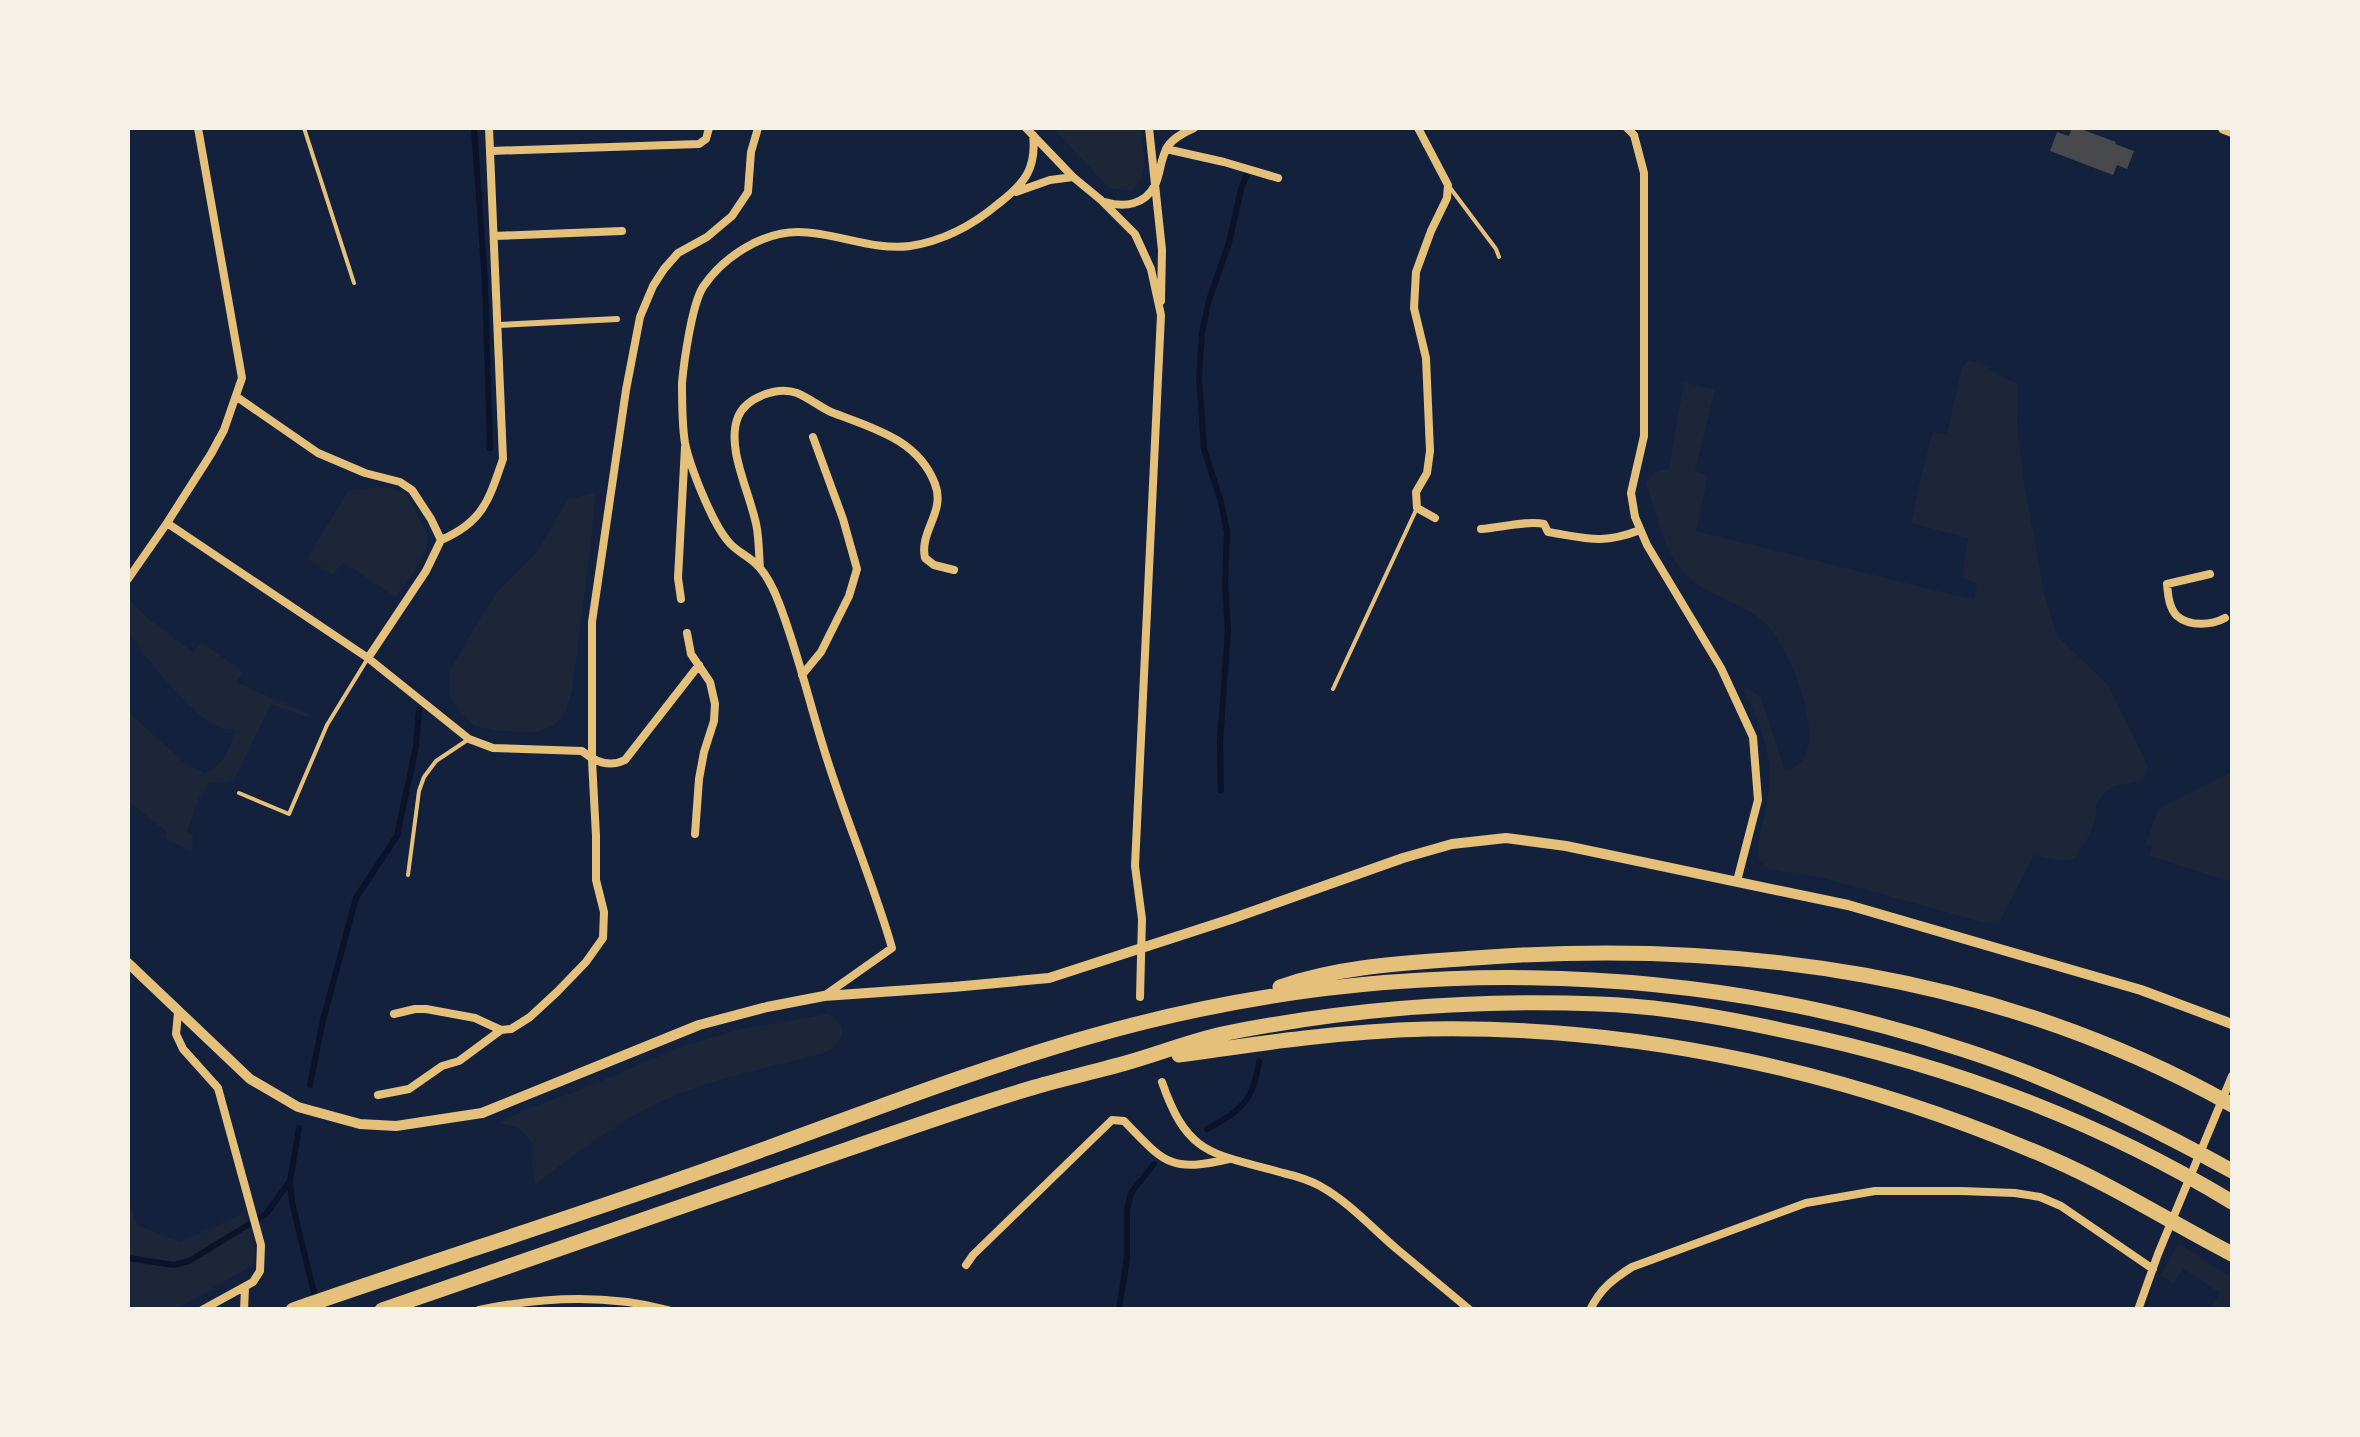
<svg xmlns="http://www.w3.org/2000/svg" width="2360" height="1437" viewBox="0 0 2360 1437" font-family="Overpass,sans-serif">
<rect width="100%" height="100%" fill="#14213d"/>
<path fill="#1d2539" d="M1070,128H1140C1143,150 1151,174 1132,191L1109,188L1056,131Z
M1968,360C1987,362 1999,378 2018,384L2017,425L2024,483L2045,598L2057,636L2108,685L2148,766L2144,779C2119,789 2114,778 2096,804C2098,824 2086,843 2074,859L2061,861L2034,855L2000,921L1986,923L1823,878L1769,869L1760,862C1754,845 1763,825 1766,808C1775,760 1764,729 1741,687L1748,688L1761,698L1785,771C1838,761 1790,646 1765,623C1742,602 1708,597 1686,575C1663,552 1656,512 1646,482L1654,473L1669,468L1684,382L1715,390L1695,471L1708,476L1696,531L1974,600L1977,583L1962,578L1968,538L1911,523L1922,472L1933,432L1947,433L1962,368Z
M378,487L390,488L406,493L428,537C427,558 408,579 396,597L343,562L333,575L307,558L349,490Z
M595,493L591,543L572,691L566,710L555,725L538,732L498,731L475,726L459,711L449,696V672L484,612L499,590L537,552L568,499Z
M128,599L147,618L193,652L201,642L243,672L236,682L309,714L307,717L271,704L234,780L210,784L198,800L187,832L193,836L192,851L165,838L167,832L128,801V712L185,763L205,773C224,765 231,747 235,729C227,729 220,729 213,724C191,712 139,653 129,630C125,622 127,608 128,599Z
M2232,772V882L2150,856L2152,848L2146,844L2158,809Z
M828,1014C850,1026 844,1044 824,1053C777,1066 727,1075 681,1093C628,1113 581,1150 536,1184L532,1164V1143L519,1128L500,1123L532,1107L583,1089L680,1047L741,1029Z
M128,1197L137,1225L181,1242L244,1213L256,1250L253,1265L176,1309H128Z
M2178,1243L2232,1278V1309H2210L2220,1293L2183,1268L2174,1284L2161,1275Z"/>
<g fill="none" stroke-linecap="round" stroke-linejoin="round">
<path stroke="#0b132b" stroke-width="6" d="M474,128L485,282L490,448
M1221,790L1220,741L1228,630L1225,584L1227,532L1221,502L1204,449L1199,377L1202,333L1209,300L1229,243L1241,189L1246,176
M310,1085L323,1020L356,898L397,836L416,746L419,710
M299,1128L290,1181L292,1202L318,1310
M1207,1129C1240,1111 1254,1101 1259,1061
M128,1258L174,1265L189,1261L266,1214L290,1181
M1119,1310L1127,1258V1210L1131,1193L1154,1164"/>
</g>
<path fill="#48494c" d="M2072,128H2078L2116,142L2115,144L2134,151L2127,169L2117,165L2113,175L2050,151L2057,132L2069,136Z"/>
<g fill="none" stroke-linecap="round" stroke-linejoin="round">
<path stroke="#e5c07b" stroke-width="4" d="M304,128L354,283
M1448,185L1496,249L1499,257
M1333,689L1417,508
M239,793L289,814L327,725L368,658
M408,875L419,791L424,777L436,761L466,741"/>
<path stroke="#e5c07b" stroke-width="6" d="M499,325L617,319"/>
<path stroke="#e5c07b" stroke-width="8" d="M1026,128L1073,177L1101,200L1135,234L1151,269L1161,315L1135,866L1142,919L1140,997
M1149,128L1162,250L1161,301
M1418,128L1448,185L1447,198L1431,231L1416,272L1414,308L1426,358L1430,451L1427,473L1416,492L1417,508L1435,518
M1627,128L1634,135L1644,173V436L1631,493L1635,517L1647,545L1721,668L1753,737L1758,800L1737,881
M1166,149L1224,162L1278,178
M491,151L699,144L706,139L709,128
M1016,192L1050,180L1073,177
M1105,202C1124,208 1145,205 1155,185C1161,173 1160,158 1168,146C1174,137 1185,132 1194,128
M494,236L622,231
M237,397L318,453L365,473L400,482L412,490L431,519L441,540
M167,523L368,658
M1481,529C1499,528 1528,520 1544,524L1548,532C1586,538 1602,545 1640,530
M441,540L426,571L368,658L469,739L493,748L582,751C595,762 609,768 625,760L699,665
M441,540C483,522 489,500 503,459L489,128
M760,568C759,555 759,542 757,529C752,496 725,449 738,417C746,397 778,386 797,393C809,398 820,407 831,412C872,428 918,439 935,484C946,512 919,531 925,558L934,565L954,570
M2210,574L2167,584C2168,595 2169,608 2177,616C2190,627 2212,625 2225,618
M128,579L167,523L211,454L224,430L242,378L198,128
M681,599L678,578L685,447
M687,633L691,654L710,682L715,704L714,721L704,752L699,779L695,834
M802,675L821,652L849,596L857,569L843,519L813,437
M824,996L892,948C874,885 848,825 828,762C811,710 799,655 779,603C774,590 767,574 756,564C747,555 735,551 727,540C712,522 690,467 685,443C682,425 682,401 682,383C684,361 692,304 703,287C723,257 762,232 798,232C835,232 872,251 910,246C943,241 973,225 998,204C1024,184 1037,169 1033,135
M178,1013L176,1034L183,1049L218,1088L261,1245L260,1271L253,1282L202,1310
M394,1014L415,1009H426L475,1018L501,1030L511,1029L530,1017L557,992L586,962L603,938L604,912L596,880V836L592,760V622L626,390L640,317L653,286L664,269L678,253L707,237L732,216L748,192L751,152L758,128
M1162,1082C1188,1158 1214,1153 1283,1173C1296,1176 1309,1180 1320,1186C1349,1202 1373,1229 1398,1250C1422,1270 1446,1290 1470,1310
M378,1095L409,1089L442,1066L459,1061L501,1030
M966,1265L973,1255L1112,1120L1124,1121C1164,1162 1169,1173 1229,1159
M244,1310L245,1288
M479,1310C541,1297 607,1294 668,1310
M1590,1310C1600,1289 1613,1279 1632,1267L1806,1203L1875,1191H1961L2015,1193L2040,1197L2061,1206L2153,1269
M2138,1310L2158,1254L2232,1076"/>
<path stroke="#e5c07b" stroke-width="10" d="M128,963L250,1079L298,1107L360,1124L396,1126L482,1113L699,1025L767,1007L824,996L953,987L1049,978L1231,919L1403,858L1452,844L1506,838L1566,846L1848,905L2141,990L2232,1024"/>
<path stroke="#e5c07b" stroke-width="12" d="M2224,128L2232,131"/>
<path stroke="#e5c07b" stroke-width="15" d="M1280,987C1343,965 1409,963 1475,958C1737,938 2001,975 2232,1105
M1179,1055C1262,1043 1344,1031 1427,1029C1642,1025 1856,1074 2052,1159C2114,1186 2172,1223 2232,1254
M293,1310C434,1261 577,1216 717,1166C842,1122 965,1072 1092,1036C1376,955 1683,957 1964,1050C2057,1080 2147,1124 2232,1171
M382,1310C539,1256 695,1202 851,1148C912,1127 973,1105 1035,1087C1066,1078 1098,1071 1129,1062C1160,1053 1191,1041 1222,1034C1345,1009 1473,999 1599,1004C1660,1006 1722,1017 1781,1030C1941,1062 2093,1118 2232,1202"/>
</g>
<rect width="2360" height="1437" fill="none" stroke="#f6f1e7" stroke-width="260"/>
</svg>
